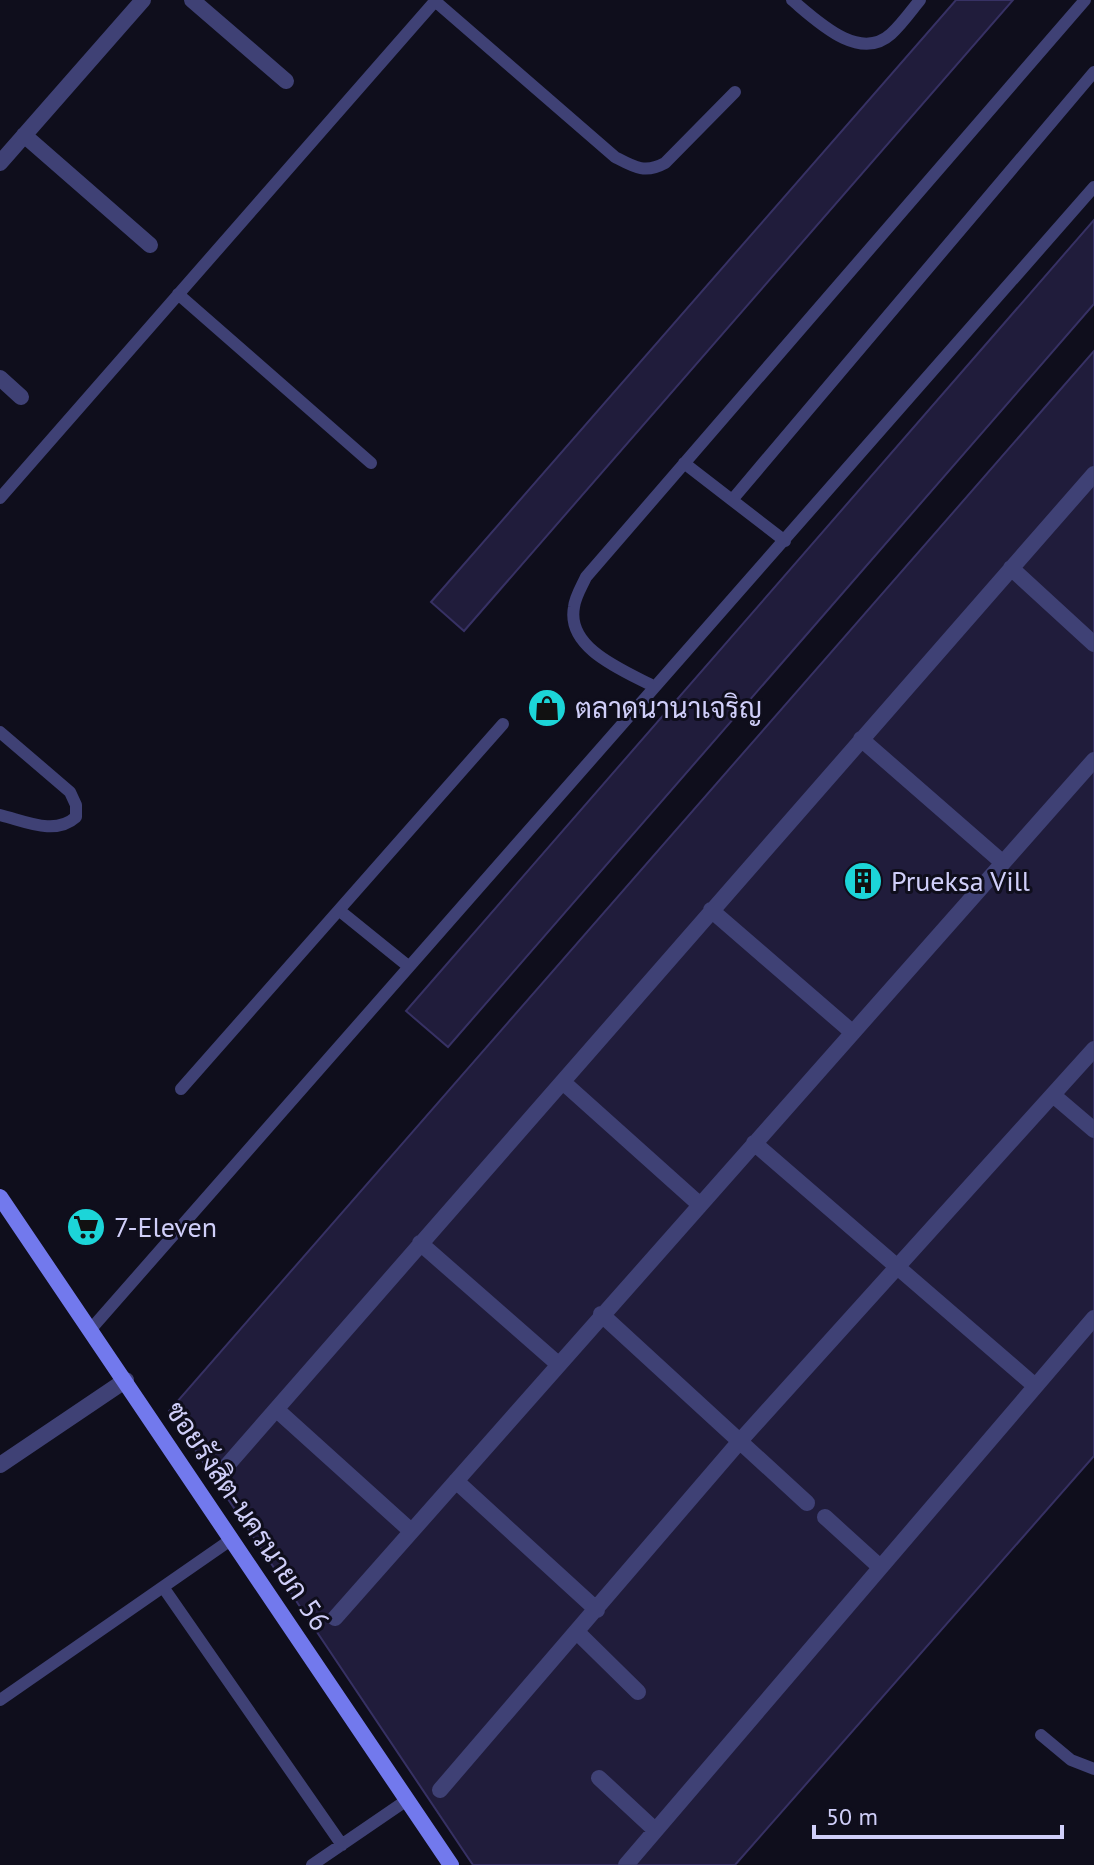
<svg xmlns="http://www.w3.org/2000/svg" width="1094" height="1865" viewBox="0 0 1094 1865" font-family="'PT Sans',Sarabun,sans-serif">
<rect width="100%" height="100%" fill="#0f0e1c"/>
<path fill="#201c3b" stroke="#373164" stroke-width="2" d="M956,0H1013L464,631L431,602Z
M1094,220V304L448,1047L406,1011Z
M1094,351V1456L735,1865H473L169,1411Z"/>
<g fill="none" stroke-linecap="round" stroke-linejoin="round">
<path stroke="#3f4175" stroke-width="12" d="M792,0C816,20 859,63 891,34C902,24 911,11 920,0
M435,1L615,157C634,167 645,174 665,163L735,92
M178,294L371,463
M684,463L785,541
M0,498L436,0
M732,500L1094,72
M655,687C625,671 566,649 574,607C575,597 582,586 586,577L1085,0
M0,732L70,792L76,805V817C55,836 25,821 0,815
M340,911L408,966
M181,1089L503,724
M91,1329L1094,187
M163,1587L342,1845
M0,1700L232,1539
M1041,1735L1071,1760L1094,1769
M312,1865L407,1800"/>
<path stroke="#3f4175" stroke-width="16" d="M192,0L286,81
M24,135L150,245
M0,163L143,0
M0,378L21,397
M1011,568L1094,644
M861,739L1002,862
M711,910L852,1032
M564,1083L699,1204
M1053,1095L1094,1130
M754,1143L1034,1385
M420,1243L558,1364
M601,1314L807,1503
M277,1410L411,1531
M0,1465L126,1380
M224,1469L1094,474
M456,1481L597,1610
M825,1517L880,1567
M335,1618L1094,760
M577,1632L638,1692
M599,1778L655,1830
M440,1790L740,1441L1094,1049
M626,1865L1094,1318"/>
<path stroke="#7279ed" stroke-width="16" d="M0,1197L451,1865"/>
</g>
<defs>
<g id="shop-disc" transform="scale(2)"><circle r="9.5" fill="#1cd5d8" stroke="#0f0e1c"/><path d="M-5-2.5h2.3a2.7 3.5 0 0 1 5.4 0H5L5.5 6h-11ZM-1.5-2.5h3a1.5 2.3 0 0 0-3 0Z" fill="#111"/></g>
<g id="building-disc" transform="scale(2)"><circle r="9.5" fill="#1cd5d8" stroke="#0f0e1c"/><path d="M-4-6H4V6H1V3H-1V6H-4ZM-2.5-4.3h1.7v1.8h-1.7ZM.8-4.3h1.7v1.8H.8ZM-2.5-1h1.7V.8h-1.7ZM.8-1h1.7V.8H.8Z" fill="#111"/></g>
<g id="supermarket-disc" transform="scale(2)"><circle r="9.5" fill="#1cd5d8" stroke="#0f0e1c"/><path d="M-6-5.5h2.5l.6 2H6L4.5 2H-2.5L-4.4-4H-6ZM-1.5 3.2a1.3 1.3 0 1 0 .1 0ZM3 3.2a1.3 1.3 0 1 0 .1 0Z" fill="#111"/></g>
</defs>
<g fill-rule="evenodd">
<use href="#shop-disc" x="547" y="708"/>
<use href="#building-disc" x="863" y="881"/>
<use href="#supermarket-disc" x="86" y="1227"/>
</g>
<g text-anchor="middle" stroke-width="6" stroke-linejoin="round" paint-order="stroke">
<g font-size="28" fill="#d0cff9" stroke="#0f0e1c" text-anchor="start">
<text x="575" y="718">ตลาดนานาเจริญ</text>
<text x="891" y="891">Prueksa Vill</text>
<text x="114" y="1237">7-Eleven</text>
</g>
<g font-size="28" fill="#d0cff9" stroke="#0f0e1c">
<text transform="translate(248 1516) rotate(56)" y="10">ซอยรังสิต-นครนายก 56</text>
</g>
</g>
<path d="M814 1825v12h248v-12" fill="none" stroke="#d0cff9" stroke-width="4"/>
<text x="826" y="1825" font-size="24" fill="#d0cff9" stroke="#0f0e1c" stroke-width="6" paint-order="stroke">50 m</text>
</svg>
